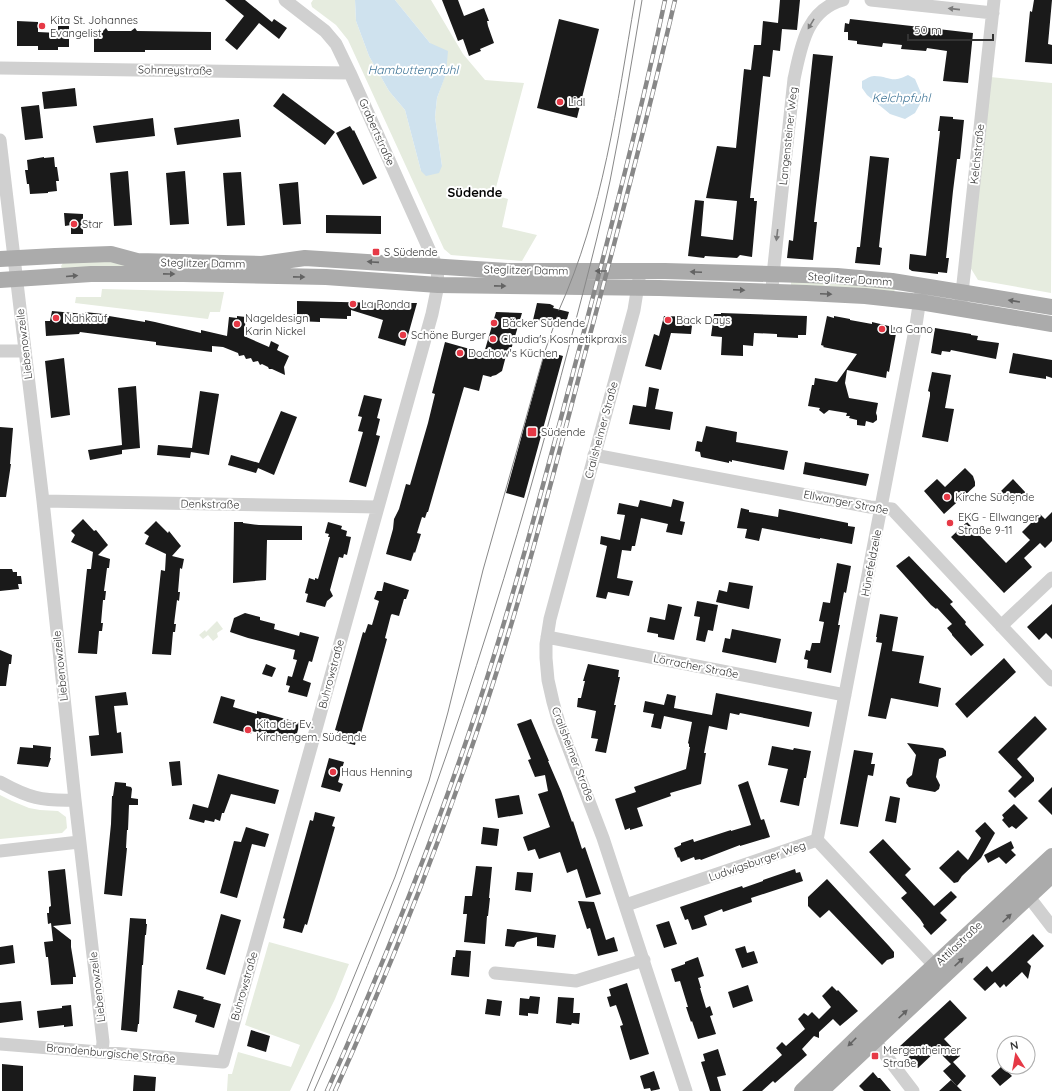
<svg xmlns="http://www.w3.org/2000/svg" width="1052" height="1091" viewBox="0 0 1052 1091" font-family="Quicksand,sans-serif">
<rect width="100%" height="100%" fill="#fff"/>
<path fill="#e6ecdf" d="M313,0H355L356,21L369,56L389,91L405,110L421,171L442,166L435,117L437,98L446,73L430,43L395,0H431L463,54L485,80L524,83L494,195L508,199L502,227L537,235L522,261L451,255L444,249L348,40L336,25L312,7L311,3Z
M990,77L1052,83L1051,293L978,280L970,267Z
M107,261L134,266L62,269L61,266L63,263Z
M791,280L895,287L894,294L791,287Z
M102,289L224,292L220,312H210L208,319L75,303L76,297H101Z
M217,621L223,629L217,633L218,637L213,641L208,635L203,639L199,635L205,630L206,632Z
M0,795L12,801L29,808L40,810L58,811L66,817L67,828L62,833L0,839Z
M269,942L349,964L335,999L290,1091H227L228,1074H232L238,1052L291,1067L300,1045L245,1025Z"/>
<path fill="#cfe2ee" d="M355,0H395L430,43L448,51L446,74L437,98L435,117L442,166L439,173L426,176L421,171L405,110L389,91L369,56L356,21Z
M908,75L915,79L921,93L920,104L915,113L905,119L890,114L867,95L862,88V81C866,79 870,76 874,76C890,76 891,84 908,75Z"/>
<path fill="#1a1a1a" d="M225,0H245L272,22L274,19L287,28L279,39L259,23L237,50L225,40L244,16Z
M442,0H458L464,16L484,8L489,21H487L488,26L494,43L480,49L481,51L469,56L463,39L458,41Z
M780,0H800L797,30L782,29L780,51L773,50L770,77L763,76L750,198H754V201H757L752,257L740,255L737,258L705,256L704,258L688,256L695,200L704,201L701,236L733,240L737,201L706,198L717,146L736,148L744,69L751,70L754,45H761L763,21L778,23Z
M1034,0H1052L1048,44L1052,45V64L1025,62L1030,11L1032,12Z
M559,19L599,29L577,118L537,108Z
M850,19L973,33L968,83L943,81L947,51L927,48L926,51L901,49L902,45L883,43L882,47L857,44V41L848,40V32H844L845,23L849,24Z
M17,21L38,22V32L58,33V26H69V47H58V50H38V46H17Z
M106,28L108,31H131L135,28L137,31L211,32V50H145V52H94V31H103Z
M813,54L833,56L814,222H817L813,260L787,258L789,240L793,241Z
M75,88L77,106L44,109L42,92Z
M283,93L335,132L325,145L273,106Z
M39,105L43,138L25,140L21,107Z
M940,116L953,117V119L964,120L960,159H957L953,191L946,258H949L947,273L938,272V274L912,271L909,269V266L910,254L926,256L940,131H938Z
M153,118L155,136L96,143L93,126Z
M239,119L241,137L177,145L174,128Z
M350,126L353,131L354,130L377,178L363,185L336,133Z
M870,156L889,158L879,247L882,248L880,265L855,263L857,247H860Z
M44,157V158L54,157L55,167H57L59,181H56L57,191L48,192V193L30,194L29,184H27L25,170H28L27,160Z
M128,171L132,225L114,226L110,173Z
M185,171L189,224L170,225L166,173Z
M241,172L245,225L227,226L223,173Z
M298,182L301,224L283,225L279,184Z
M64,213L83,214V234H71V225L65,226Z
M326,215L381,216V234L326,233Z
M297,301L384,303L385,301H401V303H417L405,346L378,338L383,320L351,310V316H347V319L320,318V322L297,321Z
M537,303L550,304L554,306L553,308L569,312L565,326L533,320Z
M52,311L85,314V312L103,314V315L145,322V320L155,322L201,333V330L227,336L229,317L237,318V316L246,317L244,336L269,347L271,341L279,345L277,350L289,356L284,367L285,375L272,369H269L268,367L262,364L260,365L258,361L253,362L251,358L246,359L244,355L239,356L238,353L223,347L212,346V352L156,345V342L80,332L79,334L46,336L45,321H50Z
M496,312L522,313L510,353L507,352L502,371L496,375L492,376L491,377L483,375L479,391L464,387L428,512H427L425,518L422,517L417,533L421,534L415,553L414,552L411,561L386,554L393,529L394,519L399,509L406,484L410,485L428,423L435,394L432,393L445,342L484,353Z
M721,313L807,316L806,335H798V338L777,337V334L754,333L753,346L743,345V356L721,355L722,337L711,336L714,314H721Z
M664,316L693,317L691,334L671,333L661,370L645,366L654,334L659,336Z
M827,316L834,318V316L850,319V320L872,324V322L897,328L889,372L887,371L886,378L847,370L845,383L849,398L878,403L876,413L877,416V420L873,423L866,421L865,426L857,425V420L849,418L850,416H846L847,413L829,410L824,414L819,410L820,408L808,406L812,385H814L815,378L837,382L857,354L823,347L824,346L821,345Z
M935,328L971,334V335L978,336L977,340L999,343L996,359L951,350L950,352L942,351L941,355L931,353Z
M545,351L563,356L524,498L506,493Z
M1013,353L1052,360V378L1046,376V379L1009,373Z
M64,358L70,415L51,418L45,361Z
M932,372L951,375L945,408L954,409L948,442L922,437L930,396V392L928,391Z
M136,386L140,448L122,450V454L90,460L88,450L122,445L118,388Z
M649,387L659,389L655,409L673,412L670,430L629,424L633,405L646,407Z
M200,391L219,394L209,455L191,452L190,458L157,455L158,445L192,448Z
M364,395L382,399L377,418L380,419L376,435L380,436L366,487L349,482L363,432L358,431L362,417L358,416Z
M281,411L297,417L274,475L258,468L256,473L228,465L231,455L259,463Z
M706,426L737,432L736,442L788,451L784,470L732,460V462L729,461V463L701,457L700,452L695,451L697,441L702,442Z
M0,427L13,428L10,464H11L6,497H0Z
M805,462L869,474L866,486L803,474Z
M965,468L973,476L975,482V486L944,514L924,491L937,479L945,487Z
M1013,479L1026,493L1013,504L1001,491Z
M673,499L684,502L680,521L685,522L682,535L666,532L668,524L641,518L635,546H632L631,551L622,550L617,578L633,581L629,596L608,592L606,599L596,597L607,546L600,544L601,536L620,540L625,515L617,514L619,503L638,507L640,500L671,507Z
M741,508L749,510V512L778,517L779,509L848,523V526L855,527L852,544L820,538V539L762,528L759,541L745,538L747,529L737,528Z
M1052,512V541L1045,548L1040,543L1024,558L1032,567L1004,593L951,537L967,522L1006,563L1030,540L1022,532L1040,514L1045,519Z
M83,519L94,531L96,530L108,545L98,555L110,559L109,568H107L104,591H106L105,600H103L101,623H103L102,631H99L97,654L78,653L87,569H91L93,552L71,542L75,535L71,531Z
M156,521L168,533L169,531L181,546L172,556L184,559L182,569L180,568L178,592H180L179,601L177,600L174,624H176L175,632H173L171,655L152,654L161,570L165,571L166,554L145,544L149,536L144,533Z
M234,522H243V523L259,525L302,526V540H267L266,580L233,583Z
M328,522L342,526L341,529L347,531L346,536L351,537L347,555L344,554L343,558L339,557L330,590L333,596L327,601L325,607L306,602L308,594L305,593L309,578L315,580V578L318,579L330,537H328L329,534L325,533Z
M909,556L953,602L950,604L966,622L965,624L984,645L971,656L952,635V634L947,628L952,624L937,608L936,609L931,605L896,566Z
M837,563L851,566L846,593L844,592L838,625H840L831,673L807,668L808,660L804,659L806,650L810,651L812,643H820L824,622L819,621L823,602L830,603Z
M0,569H12L13,572H17V576H21L22,584H18L19,589L0,591Z
M384,582L409,590L406,599H404L399,616L392,614L391,615L385,638L387,639L360,737L357,736L355,745L335,740L338,731L335,730L363,632L365,633L368,624L372,625L379,601L374,599L377,591H382Z
M729,582L753,586L749,609L716,602L719,590L727,592Z
M697,601L718,605L713,631L708,630L705,642L696,640L700,617L694,616Z
M668,604L682,607L674,640L658,637V634L647,632L650,617L665,620Z
M1052,604V639L1046,633L1039,640L1027,627Z
M245,613L260,617V620L275,624L274,629L299,636L300,632L319,637L312,662L309,661L303,680L311,683L307,697L288,692L290,686L286,685L288,676L292,677L297,660L293,659L295,650L248,638L230,632L234,618Z
M880,614L898,617L892,651L924,656L919,683L941,688L938,707L891,698L886,719L868,716L882,643L876,642L877,637H876Z
M732,629L781,639L776,663L722,652L725,638L730,639Z
M0,650L12,655L11,664H9L6,686H0Z
M1004,658L1016,672L967,718L955,704Z
M266,664L276,668L272,677L262,674Z
M588,664L619,670L618,677H620L614,705H616L606,753L595,751L598,739L591,738L596,711L577,707L578,698H581L585,681H583Z
M126,692L128,705L114,706L117,733L121,732L123,753L91,756L89,736L99,735L95,696Z
M716,693L812,712L809,727L740,713L739,715L730,713L727,730L709,726L704,753H706L701,784L670,793L671,796L637,808L643,826L630,830V828L625,830L615,799L636,792L634,787L686,769L690,747H689V744L688,743L692,722L664,716L661,729L651,727L654,714L643,712L645,701L664,705L667,694L676,696L674,708L712,715Z
M221,696L235,700L233,707L257,714V711L300,723L294,743L252,731L251,734L213,723Z
M1035,716L1047,729L1017,759L1034,778V781L1015,798L1008,791L1022,777L998,752Z
M531,719L549,761H548L561,791L572,822L573,821L582,849L585,847L601,894L586,898L577,869L567,873L560,852L539,859L535,849L528,851L523,837L550,827L538,794L548,791L545,775L535,777L528,760L531,759L517,724Z
M907,743L943,748L946,751V756L939,759L936,777L940,785L939,789L935,792L909,787L906,783L907,779L912,775L916,755Z
M33,745L51,747L50,758H51L48,767L17,764L20,747L33,748Z
M772,746L793,750L794,748L811,751L806,778H804L799,806L780,802L788,769L768,765Z
M854,750L873,753L871,764H875L873,776L868,775L858,827L840,824Z
M329,758L344,762L338,782L343,784L340,792L321,787Z
M180,761L182,785L172,786L169,762Z
M218,774L279,790L275,804L231,794L224,813H222L220,821L215,819L214,822L205,820L204,823L189,819L193,804L208,808Z
M748,781L761,820L764,819L770,837L740,846V845L701,860L700,859L695,860L694,857L681,862L679,857L678,858L674,848L681,845V843L693,839L694,842L731,830V831L751,825L738,785Z
M115,782L126,783V786L131,787L132,789L131,798L138,799V805H129L128,830H127L126,848H127L122,896L104,894L111,824L112,796H113Z
M1052,787V815L1038,801Z
M519,795L523,814L498,818L495,799Z
M890,796L900,798L896,823L885,821Z
M1014,804L1028,818L1016,829L1012,826L1009,828L1002,820L1004,818L1002,815Z
M315,812L335,817L332,826L335,827L307,925L305,924L302,933L283,928L285,919L283,918L310,820L313,821Z
M985,822L995,833L981,858L962,876L958,882L954,883L939,868L958,850L968,860L981,838L975,831Z
M246,827L269,834L265,847L252,844L237,898L220,893L234,841L241,842Z
M483,827L499,829L497,846L481,844Z
M883,839L911,869L905,875L934,906L951,891L957,897L940,913L947,920L931,935L923,926L924,925L920,919L901,898L907,893L869,852Z
M1011,841L1014,848L1011,850L1016,855L1006,864L999,857L988,863L984,855Z
M476,866L492,867L489,898H490L488,916H487L485,944L464,942L467,914H463L465,896H472Z
M65,869L71,924L53,926L71,940V947L76,977H73V984L51,985L48,957H46L44,942L53,941L51,923L48,924L47,913H49V907L51,906L48,871Z
M795,869L796,873L800,872L803,881L751,898L752,902L723,912L722,909L704,916L707,925L699,928L692,930L688,919L685,920L680,907L733,889L742,886L743,888L763,881V880Z
M517,872L533,873L531,892L515,890Z
M827,879L889,946L894,952V957L893,958L887,960L882,965L829,910L820,918L808,906V897Z
M578,901L594,902L606,940L614,937L618,951L598,956L590,928L587,929Z
M221,914L241,920L225,975L206,969Z
M130,918L146,919V924H147L146,935H145L143,965H142L139,1024H138L137,1032L121,1030Z
M669,921L677,944L664,948L656,925Z
M507,929L556,935L554,948L537,946V937L517,942L514,947L505,946Z
M1033,934L1044,946L1027,962L1031,966L1028,979L1022,972L1006,987L1004,984L1000,988L995,982L985,991L973,979L987,966L992,972Z
M13,945L15,963L0,965V947Z
M745,946L747,953L754,951L758,963L742,968L735,949Z
M456,950L471,951L469,977L451,975L453,957H455Z
M698,957L704,976L698,978L701,988H700L706,1008L710,1006L713,1015L710,1016L716,1034L698,1039L692,1021L691,1022L686,1007H688L680,981L675,982L671,969L685,964V962Z
M627,983L649,1054L630,1060L620,1026L623,1025L616,1005L610,1007L607,997L611,996L609,989Z
M748,985L753,1001L733,1008L728,992Z
M832,986L837,991L838,990L858,1011L840,1026L833,1019L819,1032V1038L814,1036L802,1049L807,1055L775,1083L773,1081L762,1091H742L782,1055L776,1048L782,1042L786,1046L805,1029L798,1019L804,1013L808,1016L812,1012L819,1019L831,1007L822,996Z
M178,990L204,997L203,999L221,1004L214,1028L195,1022L197,1015L173,1008Z
M530,996L540,997L538,1014L528,1013V1016L519,1015L520,998L529,999Z
M558,997L574,998L573,1013H580L579,1024L572,1023L571,1025L556,1023Z
M487,999L502,1001L500,1016L485,1014Z
M950,1000L967,1018L944,1039L960,1056L953,1062L966,1076L957,1086L943,1071L951,1064L937,1050L918,1068L899,1047Z
M21,1001L23,1020L0,1023V1003Z
M71,1005L73,1026L64,1027V1025L39,1028L37,1011L62,1008V1006Z
M251,1030L270,1036L266,1052L247,1046Z
M718,1049L726,1075L717,1077L721,1091H710L701,1062L705,1061L703,1054Z
M2,1064L23,1066V1091H2Z
M1002,1066L1012,1076L1000,1086L991,1076Z
M654,1071L660,1089L651,1091L650,1088L644,1089L640,1076Z
M873,1072L878,1078H880L891,1091H864L859,1086Z
M134,1075L156,1077L155,1091H133Z
M951,1080L962,1091H939Z"/>
<g fill="none" stroke-linecap="round" stroke-linejoin="round">
<path stroke="#d0d0d0" stroke-width="13" d="M871,0L993,13
M0,68L350,73
M0,140L43,501L75,800L103,1042L102,1052
M639,279L634,310L550,619L546,644V658L548,680L553,702L559,723L603,838L686,1091
M772,291L773,275L794,79C801,47 806,10 843,0
M961,302L994,0
M0,351H25
M594,455L870,507L892,509L1052,680
M43,501L378,507
M1001,626L1052,578
M547,637L845,695
M0,782C29,798 41,801 75,800
M817,840L916,325L921,292
M817,840L934,965
M0,851L79,842
M1029,897L1052,927
M626,905L817,840
M495,973L576,981L644,960
M874,1040L913,1091
M0,1044L223,1062L432,314L438,285L437,267L350,73L336,44L325,31L285,0"/>
<path stroke="#ababab" stroke-width="16" d="M0,259L55,256L111,254L137,261L262,264L305,258L507,271H665L837,276L892,281L1052,307
M0,280L91,274H183L326,277L438,285L659,288L806,293L865,296L920,302L1052,324
M802,1091L865,1030L1052,856
M821,1091L1052,875"/>
<path stroke="#888" stroke-width="1" d="M559,310C603,212 617,105 635,0
M307,1091L395,877L429,781L448,712L483,570L545,351L557,317
M314,1091C413,869 491,638 554,403C573,329 594,256 610,181C622,121 632,60 642,0"/>
<g stroke="#888" stroke-width="4.5">
<path id="rail" d="M327,1091C383,965 435,837 478,706C518,584 550,459 583,335C612,224 641,113 665,0
M335,1091C391,967 441,840 484,711C524,591 555,468 587,346C618,231 648,116 675,0"/>
</g>
<use href="#rail" stroke="#fff" stroke-width="3" stroke-dasharray="9" stroke-linecap="butt"/>
</g>
<defs><path id="oneway-solid" d="M-6-.8H1V-3.2L6.5 0L1 3.2V.8H-6Z"/></defs>
<g fill="#7a7a7a">
<use href="#oneway-solid" transform="translate(954 9) rotate(-174)"/>
<use href="#oneway-solid" transform="translate(811 24) rotate(121)"/>
<use href="#oneway-solid" transform="translate(777 235) rotate(97)"/>
</g>
<g fill="#636363">
<use href="#oneway-solid" transform="translate(373 262) rotate(-176)"/>
<use href="#oneway-solid" transform="translate(601 271) rotate(-180)"/>
<use href="#oneway-solid" transform="translate(696 272) rotate(-178)"/>
<use href="#oneway-solid" transform="translate(169 274) rotate(1)"/>
<use href="#oneway-solid" transform="translate(72 276) rotate(-5)"/>
<use href="#oneway-solid" transform="translate(299 277) rotate(1)"/>
<use href="#oneway-solid" transform="translate(500 286) rotate(1)"/>
<use href="#oneway-solid" transform="translate(739 290) rotate(2)"/>
<use href="#oneway-solid" transform="translate(826 294) rotate(2)"/>
<use href="#oneway-solid" transform="translate(1014 301) rotate(-171)"/>
<use href="#oneway-solid" transform="translate(1007 918) rotate(-43)"/>
<use href="#oneway-solid" transform="translate(959 962) rotate(-43)"/>
<use href="#oneway-solid" transform="translate(903 1014) rotate(-43)"/>
<use href="#oneway-solid" transform="translate(852 1042) rotate(135)"/>
</g>
<g fill="#e63946" stroke="#fff" stroke-width="1.5">
<circle cx="42" cy="26" r="4"/>
<circle cx="560" cy="102" r="4"/>
<circle cx="74" cy="224" r="4"/>
<rect x="372" y="248" width="8" height="8" rx="2"/>
<circle cx="353" cy="304" r="4"/>
<circle cx="56" cy="318" r="4"/>
<circle cx="668" cy="320" r="4"/>
<circle cx="494" cy="323" r="4"/>
<circle cx="237" cy="324" r="4"/>
<circle cx="882" cy="329" r="4"/>
<circle cx="403" cy="335" r="4"/>
<circle cx="493" cy="339" r="4"/>
<circle cx="460" cy="353" r="4"/>
<rect x="527" y="427" width="10" height="10" rx="2"/>
<circle cx="947" cy="497" r="4"/>
<circle cx="950" cy="523" r="4"/>
<circle cx="248" cy="730" r="4"/>
<circle cx="333" cy="772" r="4"/>
<rect x="871" y="1052" width="8" height="8" rx="2"/>
</g>
<g text-anchor="middle" stroke-width="4" stroke-linejoin="round" paint-order="stroke">
<g font-size="11" fill="#333" stroke="#fff" text-anchor="start">
<text x="50" y="24">Kita St. Johannes<tspan x="50" dy="13">Evangelist</tspan></text>
<text x="568" y="106">Lidl</text>
<text x="82" y="228">Star</text>
<text x="384" y="256">S Südende</text>
<text x="361" y="308">La Ronda</text>
<text x="64" y="322">Nahkauf</text>
<text x="245" y="322">Nageldesign<tspan x="245" dy="13">Karin Nickel</tspan></text>
<text x="676" y="324">Back Days</text>
<text x="502" y="327">Bäcker Südende</text>
<text x="890" y="333">La Gano</text>
<text x="411" y="339">Schöne Burger</text>
<text x="501" y="343">Claudia's Kosmetikpraxis</text>
<text x="468" y="357">Dochow's Küchen</text>
<text x="541" y="436">Südende</text>
<text x="955" y="501">Kirche Südende</text>
<text x="958" y="521">EKG - Ellwanger<tspan x="958" dy="13">Straße 9-11</tspan></text>
<text x="256" y="728">Kita der Ev.<tspan x="256" dy="13">Kirchengem. Südende</tspan></text>
<text x="341" y="776">Haus Henning</text>
<text x="883" y="1054">Mergentheimer<tspan x="883" dy="13">Straße</tspan></text>
</g>
<g font-size="11" fill="#333" stroke="#fff">
<text transform="translate(175 70) rotate(1)" y="4">Sohnreystraße</text>
<text transform="translate(377 132) rotate(66)" y="4">Grabertstraße</text>
<text transform="translate(788 136) rotate(-84)" y="4">Langensteiner Weg</text>
<text transform="translate(977 154) rotate(-84)" y="4">Kelchstraße</text>
<text transform="translate(203 263) rotate(1)" y="4">Steglitzer Damm</text>
<text transform="translate(526 270) rotate(1)" y="4">Steglitzer Damm</text>
<text transform="translate(850 279) rotate(4)" y="4">Steglitzer Damm</text>
<text transform="translate(24 344) rotate(-97)" y="4">Liebenowzeile</text>
<text transform="translate(601 430) rotate(-75)" y="4">Crailsheimer Straße</text>
<text transform="translate(846 502) rotate(11)" y="4">Ellwanger Straße</text>
<text transform="translate(210 504) rotate(1)" y="4">Denkstraße</text>
<text transform="translate(871 563) rotate(-79)" y="4">Hünefeldzeile</text>
<text transform="translate(60 666) rotate(-96)" y="4">Liebenowzeile</text>
<text transform="translate(696 666) rotate(11)" y="4">Lörracher Straße</text>
<text transform="translate(331 674) rotate(-75)" y="4">Buhrowstraße</text>
<text transform="translate(573 754) rotate(69)" y="4">Crailsheimer Straße</text>
<text transform="translate(757 861) rotate(-19)" y="4">Ludwigsburger Weg</text>
<text transform="translate(959 943) rotate(-43)" y="4">Attilastraße</text>
<text transform="translate(244 986) rotate(-74)" y="4">Buhrowstraße</text>
<text transform="translate(97 987) rotate(-97)" y="4">Liebenowzeile</text>
<text transform="translate(111 1053) rotate(5)" y="4">Brandenburgische Straße</text>
</g>
<g font-size="12" font-style="italic" fill="#3f7597" stroke="#fff">
<text x="413" y="74">Hambuttenpfuhl</text>
<text x="901" y="102">Kelchpfuhl</text>
</g>
<g font-size="13" font-weight="bold" fill="#000" stroke="#fff">
<text x="475" y="197">Südende</text>
</g>
</g>
<g transform="translate(1016 1055) rotate(349)"><circle r="19" fill="#ffffff" stroke="#adadad"/>
<path d="M0-3L7 15L0 10L-7 15Z" fill="#e63946"/>
<text y="-6" font-size="11" font-weight="bold" text-anchor="middle" fill="#333333">N</text>
</g>
<path d="M908 34v6h85v-6" fill="none" stroke="#333333" stroke-width="2"/>
<text x="914" y="34" font-size="12" fill="#333333" stroke="#ffffff" stroke-width="3" paint-order="stroke">50 m</text>
</svg>
